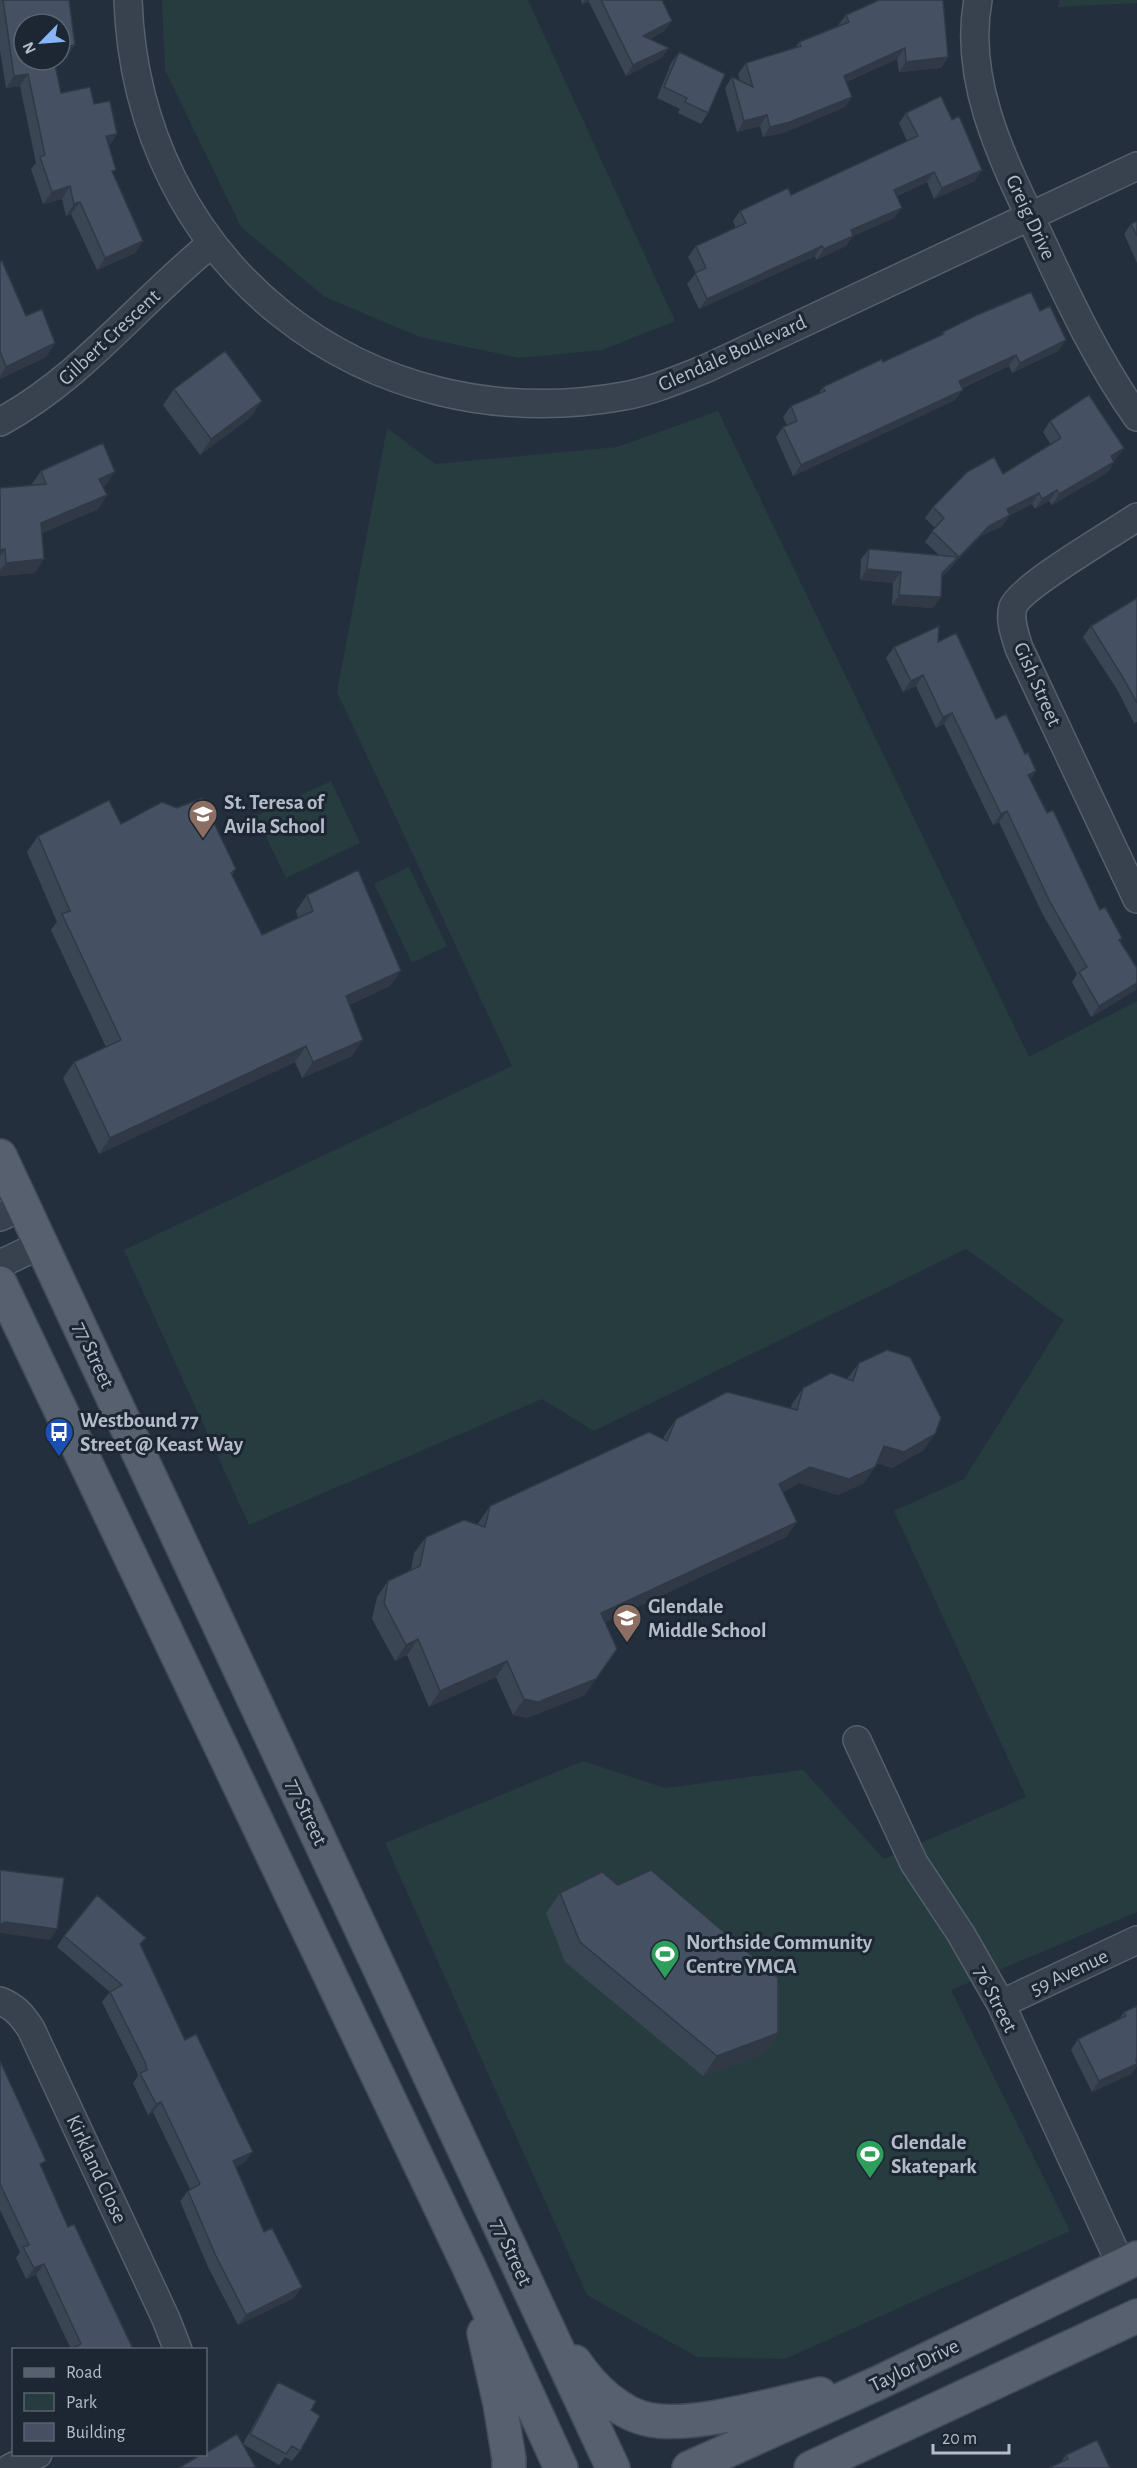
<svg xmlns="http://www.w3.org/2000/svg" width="1137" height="2468" viewBox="0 0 1137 2468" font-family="'Alegreya Sans',sans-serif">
<rect width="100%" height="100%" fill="#242f3e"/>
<path fill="#263c3f" d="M162,0H528L675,321L602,350L519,358L420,337L325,297L241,227L165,70Z
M1060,0H1137V3L1058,7Z
M718,411L1029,1057L1137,1001V1912L951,1990L1070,2231L785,2359L697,2357L587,2295L385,1843L583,1761L665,1788L803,1770L884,1859L1026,1797L894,1511L964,1479L1064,1320L966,1249L594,1431L542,1399L249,1525L124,1250L512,1066L337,692L387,428L435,464L617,447Z
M331,781L360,843L286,878L256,816Z
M409,867L447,946L412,963L374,884Z"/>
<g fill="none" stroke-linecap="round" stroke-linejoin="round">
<g stroke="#565f6c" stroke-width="30">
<path id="minor" d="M128,0C137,264 365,443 624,396C652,391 679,379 705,369L1137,166
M978,0C962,86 1008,169 1043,244C1071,305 1099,363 1137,417
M0,422C83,377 139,302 211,244
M1137,517C1115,532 1020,587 1013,607C1009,620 1015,635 1019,648L1137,899
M0,1217L24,1206
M0,1264L42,1244
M857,1740L914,1863L961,1934L1001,2004L1121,2265
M0,2001C15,2007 22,2015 31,2029L166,2319L178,2350
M1001,2004L1137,1940
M10,2468L38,2454"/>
</g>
<g stroke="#414a57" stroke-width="36">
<path id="major" d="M0,1156L613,2468
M0,1283L469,2267L561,2468
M484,2333L500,2404L509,2459V2468
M575,2362C592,2387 620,2415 651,2420C694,2428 775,2404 820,2394
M689,2468L880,2382L1137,2258
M811,2468L1137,2316"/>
</g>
<use href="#minor" stroke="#38414e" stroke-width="27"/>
<use href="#major" stroke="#56606e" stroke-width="33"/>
</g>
<path fill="#3b4654" d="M0,0H69L67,58L24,24L61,93L94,104L117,134L109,146L113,174L143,241L135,253L97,270L71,214L66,216L62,199L43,204L31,169L36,163L20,86L6,88L0,50Z
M581,0H662L664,31L650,39L669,48L661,58L626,76L589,2L582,4Z
M846,15L948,57L941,68L899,72L897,59L846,82L852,97L845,107L783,133L763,137L760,126L737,132L725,88L732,77L740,81L738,74L746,63L796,47L799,42L839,26L838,25Z
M679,52L708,113L701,124L678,113L680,109L657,98L671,63Z
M906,113L952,120L975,181L934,199L927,182L897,196L902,208L894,218L853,236L846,246L816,260L815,256L699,309L687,284L696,273L688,257L696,246L736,228L733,221L740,211L791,195L907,141L899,123Z
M1137,221V263L1124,234L1131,224Z
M0,262L26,316L55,343L46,357L0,379Z
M1040,311L1066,340L1058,351L1012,373L1009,366L962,388L955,400L793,476L776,437L783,427L787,425L783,417L791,406L818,394L823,387L883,362L941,335L943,332Z
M174,389L251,417L200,455L163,405Z
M1050,421L1116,459L1113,460L1114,462L1107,473L1052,505L1049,501L1035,509L1032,504L1010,515L1002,526L981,536L942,576L933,608L892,605L893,583L860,580L861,559L869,549L939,555L925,542L935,528L925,518L933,507L1003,474L1051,445L1043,432Z
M41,471L106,485L103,487L107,495L98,509L42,533L35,573L0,576V488L31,485Z
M1137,598V722L1134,723L1118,691L1083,637L1091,626Z
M938,642L996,719L1025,754L1036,771L1030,779L1100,910L1120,941L1136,990L1091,1017L1072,982L1077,974L1042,913L999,822L993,825L944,724L936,728L916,686L903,692L886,658L894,647Z
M38,836L236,869L232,875L262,935L298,918L296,911L307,895L390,986L349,1005L352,1056L302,1078L295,1062L99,1154L63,1078L74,1062L106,1047L51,930L57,922L27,852Z
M859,1363L924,1450L892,1468L877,1463L864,1483L838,1495L799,1483L783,1492L797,1522L786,1537L605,1622L585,1695L527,1718L513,1715L496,1677L429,1707L407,1655L395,1661L372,1619L377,1597L388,1581L411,1570L414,1553L426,1537L478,1524L479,1522L490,1506L663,1439L665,1435L676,1419L791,1408L792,1404L803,1388L847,1379Z
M560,1893L778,2033L764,2054L703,2076L565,1962L546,1913Z
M64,1936L141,1945L185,2040L245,2162L236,2167L294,2298L238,2325L208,2267L180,2201L188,2191L190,2189L153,2112L148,2115L133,2083L138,2076L137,2072L102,2002L110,1992L57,1947Z
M1137,2006L1136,2066L1131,2074L1092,2092L1071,2050L1078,2039L1119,2019L1124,2012Z
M0,2061L42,2167L68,2227L133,2349H71L36,2275L26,2279L16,2258L20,2252L0,2210Z
M278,2382L311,2410L300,2451L292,2461L285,2457L279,2465L243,2444L271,2393Z
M1066,2455L1110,2468L1060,2463Z"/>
<path fill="#303945" d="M585,0H590L589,2L582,4Z
M672,21L664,31L635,46L643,36Z
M75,45L67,58H60V47Z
M669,48L661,58L626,76L633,65Z
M905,48L897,59L836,86L844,76Z
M948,57L941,68L899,72L906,62Z
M28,74L20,86L6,88L14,76Z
M852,97L845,107L783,133L763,137L770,127Z
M767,115L760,126L737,132L744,121Z
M117,134L109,146L106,136Z
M982,170L975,181L934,199L942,188Z
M934,172L927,182L886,200L894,190Z
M70,186L62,199L43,204L52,192Z
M80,202L71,214L66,216L74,204Z
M902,208L894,218L853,236L846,246L816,260L824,249L851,230Z
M143,241L135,253L97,270L105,258Z
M822,246L815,256L699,309L707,299Z
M1066,340L1058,351L1012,373L1020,363Z
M55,343L46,357L0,379V376L6,367Z
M1016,355L1009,366L951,392L959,381Z
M963,390L955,400L793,476L801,465Z
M262,401L251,417L200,455L211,439Z
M1124,448L1116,459L1104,467L1111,456Z
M1114,462L1107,473L1052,505L1059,494Z
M115,472L106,485L89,493L99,479Z
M1057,490L1049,501L1035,509L1042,499Z
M1039,493L1032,504L1000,520L1007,509Z
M107,495L98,509L31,537L41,523Z
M1010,515L1002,526L981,536L951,567L959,557L989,526Z
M5,549L0,556V550Z
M958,557L951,568L935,584L942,573Z
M44,559L35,573L0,576V571L6,563Z
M867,569L901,572L893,583L860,580Z
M899,595L941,597L933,608L892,605Z
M923,675L916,686L903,692L911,681Z
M952,713L944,724L936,728L943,717Z
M1036,771L1029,781L1028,775Z
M1007,811L999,822L993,825L1001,814Z
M401,971L390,986L335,1012L346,996Z
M1137,983L1136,990L1091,1017L1099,1006Z
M363,1040L352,1056L302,1078L313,1062Z
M306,1046L295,1062L99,1154L110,1138Z
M935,1434L924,1450L892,1468L873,1462L884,1446Z
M810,1467H875L864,1483L838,1495L799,1483L768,1500L779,1484Z
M797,1522L786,1537L590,1629L601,1613Z
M418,1639L407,1655L395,1661L406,1645Z
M507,1661L496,1677L429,1707L440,1691Z
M596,1679L585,1695L527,1718L513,1715L524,1699Z
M5,1922L57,1929L50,1940L0,1933V1925Z
M778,2033L764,2054L703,2076L717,2056Z
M1137,2059V2066L1131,2074L1092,2092L1099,2081Z
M161,2102L153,2112L148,2115L156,2104Z
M253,2152L245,2162L226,2172L233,2161Z
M44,2264L36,2275L26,2279L34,2268Z
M302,2287L294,2298L238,2325L246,2315Z"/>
<path fill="#455162" stroke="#303945" stroke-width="1.5" d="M3,0H69L75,45L60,47V24H24V60H54L61,93L90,87L94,104L110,101L117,134L106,136L116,170L112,171L143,241L105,258L80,202L74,204L70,186L52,192L40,157L45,155L28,74L14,76Z
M601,0H662L672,21L643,36L669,48L633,65Z
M879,0H943L948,57L906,62L905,48L844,76L852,97L790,122L770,127L767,115L744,121L732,77L753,87L746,63L801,46L799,42L849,22L846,15Z
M679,52L725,74L708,113L685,102L687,98L664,87Z
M941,96L952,120L959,116L982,170L942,188L934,172L894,190L902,208L851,230L853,236L824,249L822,246L707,299L695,273L706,268L696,246L746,223L740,211L788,188L791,195L918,136L906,113Z
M1137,221V236L1131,224Z
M2,261L26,316L42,309L55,343L6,367L0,351V262Z
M1031,292L1040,311L1050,306L1066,340L1020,363L1016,355L959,381L963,390L801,465L783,427L797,421L791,406L825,391L823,387L882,359L883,362L944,334L943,332L975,316Z
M225,351L262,401L211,439L174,389Z
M1089,395L1124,448L1111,456L1114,462L1059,494L1057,490L1042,499L1039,493L1007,509L1010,515L989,526L959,557L932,531L944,518L933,507L967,472L994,457L1003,474L1061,438L1050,421Z
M103,443L115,472L99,479L107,495L41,523L44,559L6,563L5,549L0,550V488L46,484L41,471Z
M869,549L958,557L942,573L941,597L899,595L901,572L867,569Z
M1137,598V703L1125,681L1091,626Z
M939,626L938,642L956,633L996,719L1006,714L1025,754L1028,753L1036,771L1028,775L1047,813L1053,810L1100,910L1105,907L1122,938L1119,940L1137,968V983L1099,1006L1079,972L1087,967L1050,902L1007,811L1001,814L952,713L943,717L923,675L911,681L894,647Z
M202,798L236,869L231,873L262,935L313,911L307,895L358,870L401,971L346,996L363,1040L313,1062L306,1046L110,1138L74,1062L121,1040L62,914L70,911L38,836L109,800L121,824L162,802L177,808Z
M887,1350L910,1357L941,1418L935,1434L904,1452L884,1446L875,1467L849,1479L810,1467L779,1484L797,1522L601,1613L617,1649L596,1679L538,1702L524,1699L507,1661L440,1691L418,1639L406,1645L384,1603L388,1581L420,1566L426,1537L464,1520L485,1527L490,1506L649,1432L667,1441L676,1419L727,1392L797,1410L803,1388L831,1373L853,1381L859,1363Z
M0,1870L64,1878L57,1929L5,1922L0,1925Z
M651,1870L778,1978V2033L717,2056L580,1942L560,1893L602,1872L618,1885Z
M97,1895L146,1938L140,1944L185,2040L196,2034L253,2152L233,2161L264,2232L272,2228L302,2287L246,2315L216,2256L188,2191L200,2184L161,2102L156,2104L140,2073L147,2070L145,2062L110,1992L122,1985L64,1936Z
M1137,2006V2059H1136L1137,2064L1099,2081L1078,2039L1126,2016L1124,2012Z
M0,2061L46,2161L40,2164L68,2227L74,2224L133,2349H77L75,2347L81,2344L44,2264L34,2268L23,2247L29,2245L0,2184Z
M278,2382L316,2401L311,2410L320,2416L300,2451L292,2446L286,2454L250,2434Z
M237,2434L256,2468H179L202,2454H206V2453Z
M1097,2440L1110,2468H1049L1068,2459L1066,2455Z"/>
<defs>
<g id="school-pin" transform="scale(1.5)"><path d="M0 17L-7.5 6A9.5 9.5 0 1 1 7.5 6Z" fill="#8d6e63" stroke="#1d2633"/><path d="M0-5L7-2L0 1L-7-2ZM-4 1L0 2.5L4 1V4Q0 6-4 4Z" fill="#fff"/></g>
<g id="bus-pin" transform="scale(1.5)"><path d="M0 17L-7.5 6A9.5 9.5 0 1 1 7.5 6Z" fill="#1a4fb4" stroke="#1d2633"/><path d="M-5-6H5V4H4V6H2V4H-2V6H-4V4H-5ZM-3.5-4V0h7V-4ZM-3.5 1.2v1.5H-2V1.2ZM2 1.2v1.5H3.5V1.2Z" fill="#fff"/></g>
<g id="stadium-pin" transform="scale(1.5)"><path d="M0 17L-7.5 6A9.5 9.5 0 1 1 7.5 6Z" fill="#2e9e5b" stroke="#1d2633"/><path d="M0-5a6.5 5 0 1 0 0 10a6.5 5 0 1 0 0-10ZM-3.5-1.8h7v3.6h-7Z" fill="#fff"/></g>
</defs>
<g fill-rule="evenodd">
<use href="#school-pin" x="203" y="814"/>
<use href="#bus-pin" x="59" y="1432"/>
<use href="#school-pin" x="627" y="1618"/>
<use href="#stadium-pin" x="665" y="1954"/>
<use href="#stadium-pin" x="870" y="2154"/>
</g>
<g text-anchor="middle" stroke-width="6" stroke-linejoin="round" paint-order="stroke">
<g font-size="21" fill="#b4bcc9" stroke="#1d2633">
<text transform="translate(1031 217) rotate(65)" y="7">Greig Drive</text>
<text transform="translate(109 337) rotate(-43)" y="7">Gilbert Crescent</text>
<text transform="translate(732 353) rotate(-24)" y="7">Glendale Boulevard</text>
<text transform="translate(1038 684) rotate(66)" y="7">Gish Street</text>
<text transform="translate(94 1355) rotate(65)" y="7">77 Street</text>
<text transform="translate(307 1812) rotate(65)" y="7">77 Street</text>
<text transform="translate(1069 1972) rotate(-25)" y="7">59 Avenue</text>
<text transform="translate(996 1999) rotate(63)" y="7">76 Street</text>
<text transform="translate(97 2169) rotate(65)" y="7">Kirkland Close</text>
<text transform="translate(512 2252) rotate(65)" y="7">77 Street</text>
<text transform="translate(914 2365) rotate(-26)" y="7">Taylor Drive</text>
</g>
<g font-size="21" font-weight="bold" fill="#b4bcc9" stroke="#1d2633" text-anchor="start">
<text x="224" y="809">St. Teresa of<tspan x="224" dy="24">Avila School</tspan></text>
<text x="80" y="1427">Westbound 77<tspan x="80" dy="24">Street @ Keast Way</tspan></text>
<text x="648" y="1613">Glendale<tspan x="648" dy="24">Middle School</tspan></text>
<text x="686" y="1949">Northside Community<tspan x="686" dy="24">Centre YMCA</tspan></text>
<text x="891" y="2149">Glendale<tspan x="891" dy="24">Skatepark</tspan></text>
</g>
</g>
<rect x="12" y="2348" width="195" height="108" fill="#1d2633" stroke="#59626f" stroke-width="1.5"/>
<rect x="24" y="2368" width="30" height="9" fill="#56606e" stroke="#59626f" stroke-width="1.5"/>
<text x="66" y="2378" font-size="18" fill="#b4bcc9">Road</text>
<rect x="24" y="2393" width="30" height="18" fill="#263c3f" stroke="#59626f" stroke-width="1.5"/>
<text x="66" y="2408" font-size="18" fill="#b4bcc9">Park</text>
<rect x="24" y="2423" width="30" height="18" fill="#455162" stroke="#59626f" stroke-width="1.5"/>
<text x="66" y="2438" font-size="18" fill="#b4bcc9">Building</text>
<g transform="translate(42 42) rotate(245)"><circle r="28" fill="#1d2633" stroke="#59626f" stroke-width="1.5"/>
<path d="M0-4.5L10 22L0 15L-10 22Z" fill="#8ab4f8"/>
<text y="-9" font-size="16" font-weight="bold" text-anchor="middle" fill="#b4bcc9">N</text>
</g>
<path d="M933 2444v9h76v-9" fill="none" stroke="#b4bcc9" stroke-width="3"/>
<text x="942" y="2444" font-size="18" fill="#b4bcc9" stroke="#1d2633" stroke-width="4.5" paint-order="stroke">20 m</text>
</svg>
